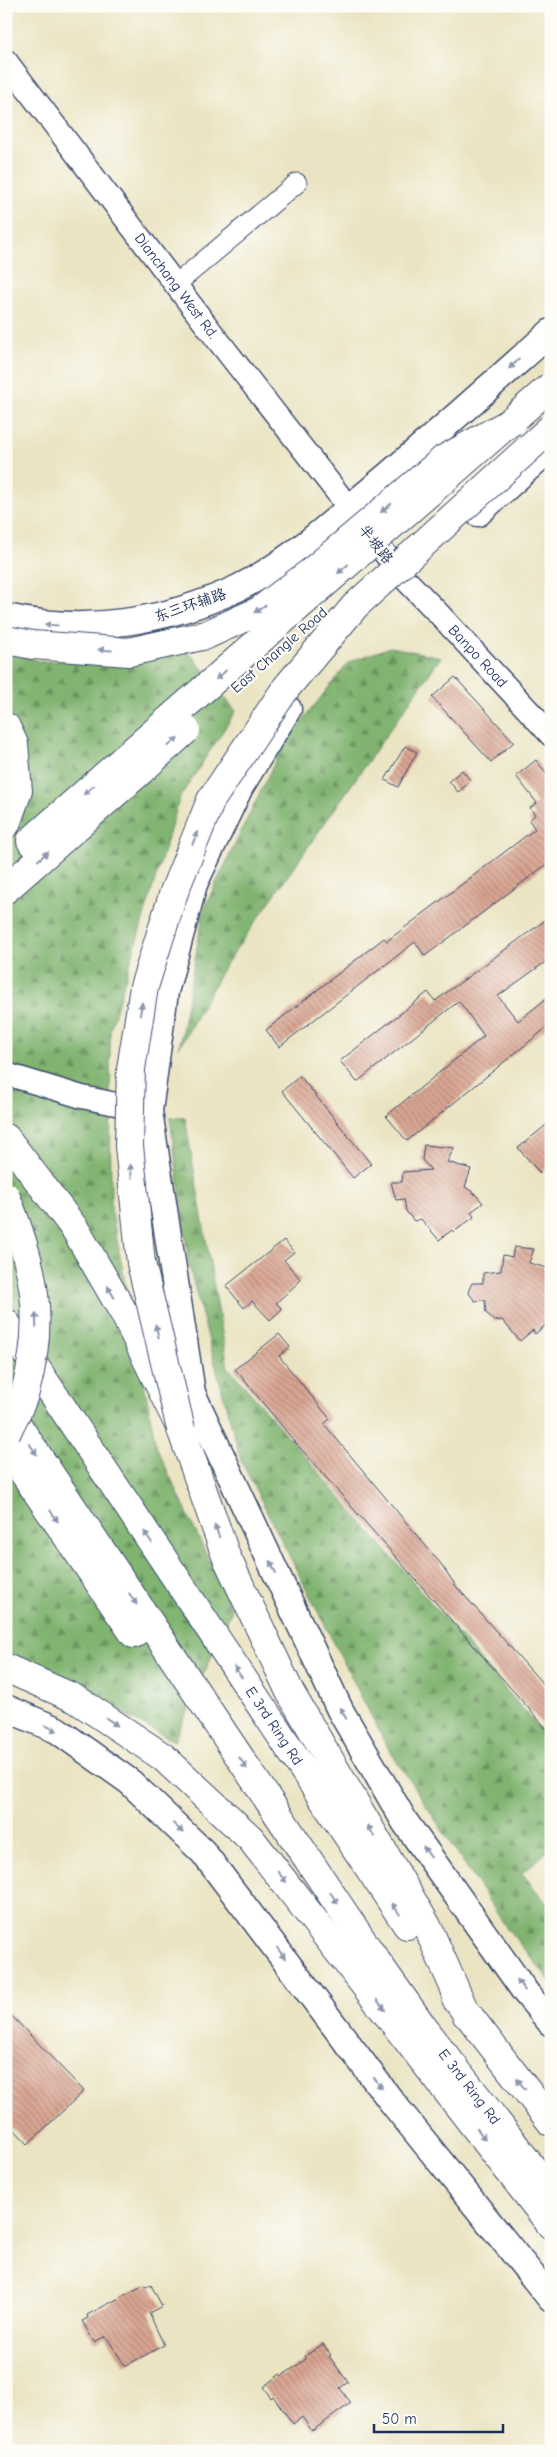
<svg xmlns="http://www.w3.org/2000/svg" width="557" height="2457" viewBox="0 0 557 2457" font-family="'Comic Neue','LXGW WenKai TC',sans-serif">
<defs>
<pattern id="forest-firs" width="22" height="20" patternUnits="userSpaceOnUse" patternTransform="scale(1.25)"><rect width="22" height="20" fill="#80b46f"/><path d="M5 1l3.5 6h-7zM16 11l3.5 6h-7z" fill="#68935e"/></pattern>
<pattern id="building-back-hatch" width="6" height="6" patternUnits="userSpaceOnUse" patternTransform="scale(1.25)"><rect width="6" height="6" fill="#d9a592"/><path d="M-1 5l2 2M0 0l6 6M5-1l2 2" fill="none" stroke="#af877a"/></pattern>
</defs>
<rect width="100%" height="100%" fill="#fdfcf7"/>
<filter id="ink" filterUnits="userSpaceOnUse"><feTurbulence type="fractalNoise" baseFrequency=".02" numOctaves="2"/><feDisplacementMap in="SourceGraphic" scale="10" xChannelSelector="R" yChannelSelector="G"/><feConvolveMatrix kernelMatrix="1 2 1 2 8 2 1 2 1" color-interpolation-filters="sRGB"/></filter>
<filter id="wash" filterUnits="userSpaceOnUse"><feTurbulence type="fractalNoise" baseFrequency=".0096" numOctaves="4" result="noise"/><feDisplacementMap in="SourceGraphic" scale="20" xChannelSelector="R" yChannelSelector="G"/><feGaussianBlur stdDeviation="1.12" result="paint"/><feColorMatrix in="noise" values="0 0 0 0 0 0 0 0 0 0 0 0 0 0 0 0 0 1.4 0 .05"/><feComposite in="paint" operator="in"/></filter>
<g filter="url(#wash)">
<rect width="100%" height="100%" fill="#ebe4c3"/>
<path fill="url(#forest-firs)" stroke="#4e7266" d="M390,647L441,657L224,967L179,1048L204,908L283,745L349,662Z
M6,650L42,662L189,652L236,711L180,797L110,1030L111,1208L156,1446L232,1610L174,1741L6,1653Z
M170,1117L185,1118L228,1367L551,1742V1848L522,1873L551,1909V1982L506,1927L385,1743L241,1461L189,1266Z"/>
<g id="blocks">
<path fill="url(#building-back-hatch)" d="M455,677L514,742L491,762L432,697Z
M405,746L417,752L398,787L385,780Z
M536,760L551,779V861L425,956L415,942L279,1047L266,1030L384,938L387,941L535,829L529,820L535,815L530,808L537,803L516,776Z
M462,770L471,781L458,792L449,781Z
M551,916V958L498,996L518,1021L551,995V1024L407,1141L386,1116L484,1036L459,1001L357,1082L340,1061L428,992L435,1001Z
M300,1076L371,1164L353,1178L282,1091Z
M551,1121V1164L540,1173L518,1148Z
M424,1145L454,1148L447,1162L471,1169L465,1187L474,1193L483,1203L471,1212L474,1217L454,1232L452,1230L439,1240L421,1219L414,1221L406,1211L404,1199L396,1200L391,1182H402L403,1172L431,1170L422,1160Z
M284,1240L294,1252L284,1260L301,1280L276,1303L282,1309L270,1320L252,1301L244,1308L226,1286Z
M514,1247L534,1249L529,1263L551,1269V1321L535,1334L533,1330L520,1341L502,1320L495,1321L486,1313L485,1300L475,1301L468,1292L472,1283H483V1273L501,1271L503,1255L512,1257Z
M279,1334L290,1347L279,1356L330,1419L324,1424L441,1564L456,1586L551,1693V1734L294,1441L235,1369Z
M6,2010L84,2091L28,2144L6,2121Z
M144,2285L145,2287L151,2285L162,2306L149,2313L164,2345L125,2366L106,2336L94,2342L82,2321L88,2318L87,2315Z
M323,2344L331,2355L329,2356L348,2382L340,2388L351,2403L312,2431L302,2417L293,2424L273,2396L271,2398L263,2387L280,2374L282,2376L306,2359L305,2356Z"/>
</g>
</g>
<g filter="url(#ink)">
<use href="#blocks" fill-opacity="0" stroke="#3a4a6d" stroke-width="1"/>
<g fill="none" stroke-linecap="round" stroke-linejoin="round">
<g stroke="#3a4a6d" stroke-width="21">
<path id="minor" d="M175,285L297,183"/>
</g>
<g stroke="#3a4a6d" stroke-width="25">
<g id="tertiary">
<path id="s1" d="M6,61L213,334L404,578L440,615L551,735"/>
<path d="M6,1074L82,1097L145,1110"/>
</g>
</g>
<g stroke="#3a4a6d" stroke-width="29">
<path id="secondary" d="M478,513L551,447
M6,617C84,635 166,622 238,588C283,566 323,531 360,499C425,445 488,388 551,332
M288,709L240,787L194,884L165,992L149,1111L192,1393L340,1710L405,1822L526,1993L551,2023
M6,1708L57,1730L130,1782L203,1852L392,2102L551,2299"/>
</g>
<g stroke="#3a4a6d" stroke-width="30">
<path id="primary" d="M31,841L126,757
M6,889L137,774"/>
</g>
<g stroke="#3a4a6d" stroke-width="30">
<g id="trunk">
<path d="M6,727L14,744L18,791L6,824"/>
<path d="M6,1138L75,1229L125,1315L181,1429L226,1556L290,1692L427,1926L466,2014"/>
<path id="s2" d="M6,1323L407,1925"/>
<path id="s3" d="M6,1408L370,1952L423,2027L551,2192"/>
<path d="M6,1447L134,1634"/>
<path d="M6,1668L76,1699L163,1757L251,1839L551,2225"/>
<path d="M456,1999L551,2122"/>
</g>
</g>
<use href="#minor" stroke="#fff" stroke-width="19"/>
<use href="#tertiary" stroke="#fff" stroke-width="22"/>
<use href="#secondary" stroke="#fff" stroke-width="26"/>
<use href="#primary" stroke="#fff" stroke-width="28"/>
<use href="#trunk" stroke="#fff" stroke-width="28"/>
<g stroke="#3a4a6d" stroke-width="30" stroke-linecap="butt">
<path id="primary-bridge" d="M126,757L551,386
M137,774L186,730"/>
</g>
<g stroke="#3a4a6d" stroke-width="30" stroke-linecap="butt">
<path id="trunk-bridge" d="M6,640L33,645L129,652L206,635L259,611L311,572L444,459L513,421
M6,1197C34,1266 46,1318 25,1392C21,1406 12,1420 6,1434
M181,1429L141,1263L129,1146L131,1069L144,987L174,892L211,800L286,688L355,606L551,428"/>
</g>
<use href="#primary-bridge" stroke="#fff" stroke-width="28"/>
<use href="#trunk-bridge" stroke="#fff" stroke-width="28"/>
</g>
<defs><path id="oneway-solid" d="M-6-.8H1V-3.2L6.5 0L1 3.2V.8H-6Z" transform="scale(1.25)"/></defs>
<g fill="#8d97ae">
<use href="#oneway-solid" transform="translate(514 364) rotate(138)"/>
<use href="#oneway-solid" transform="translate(386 508) rotate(140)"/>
<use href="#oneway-solid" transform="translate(343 569) rotate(139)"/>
<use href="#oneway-solid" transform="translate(260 609) rotate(148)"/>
<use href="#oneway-solid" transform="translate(51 625) rotate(-176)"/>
<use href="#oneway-solid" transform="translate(105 650) rotate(-176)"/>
<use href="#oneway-solid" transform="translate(221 675) rotate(139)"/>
<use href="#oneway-solid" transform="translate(173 742) rotate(-41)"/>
<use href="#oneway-solid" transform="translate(89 790) rotate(139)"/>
<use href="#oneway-solid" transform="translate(195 838) rotate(-68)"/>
<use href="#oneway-solid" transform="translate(43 856) rotate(-41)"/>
<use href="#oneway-solid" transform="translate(141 1009) rotate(-81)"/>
<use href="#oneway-solid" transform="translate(131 1171) rotate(-96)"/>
<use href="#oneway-solid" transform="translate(111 1292) rotate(-120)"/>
<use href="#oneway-solid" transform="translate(36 1320) rotate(-92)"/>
<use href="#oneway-solid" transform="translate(157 1331) rotate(-104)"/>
<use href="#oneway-solid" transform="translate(33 1449) rotate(56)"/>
<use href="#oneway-solid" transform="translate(54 1516) rotate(56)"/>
<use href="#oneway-solid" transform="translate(217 1531) rotate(-110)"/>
<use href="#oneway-solid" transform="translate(148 1537) rotate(-124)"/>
<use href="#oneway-solid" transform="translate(273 1567) rotate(-115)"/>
<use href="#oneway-solid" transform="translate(133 1599) rotate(56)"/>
<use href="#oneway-solid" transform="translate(238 1672) rotate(-124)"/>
<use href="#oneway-solid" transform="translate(343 1713) rotate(-119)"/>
<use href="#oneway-solid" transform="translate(112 1722) rotate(34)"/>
<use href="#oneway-solid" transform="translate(51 1728) rotate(25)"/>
<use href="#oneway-solid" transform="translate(243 1763) rotate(56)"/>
<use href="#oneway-solid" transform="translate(178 1828) rotate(44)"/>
<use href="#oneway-solid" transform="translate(371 1831) rotate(-120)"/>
<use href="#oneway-solid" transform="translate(427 1852) rotate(-125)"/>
<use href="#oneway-solid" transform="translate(282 1877) rotate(51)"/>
<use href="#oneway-solid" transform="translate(334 1898) rotate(56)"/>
<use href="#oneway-solid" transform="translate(396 1909) rotate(-124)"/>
<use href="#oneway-solid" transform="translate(281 1953) rotate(53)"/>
<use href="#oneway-solid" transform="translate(521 1985) rotate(-125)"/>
<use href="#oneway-solid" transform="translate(381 2005) rotate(52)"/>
<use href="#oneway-solid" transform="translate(378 2083) rotate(53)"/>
<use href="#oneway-solid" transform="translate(521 2084) rotate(-128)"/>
<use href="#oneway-solid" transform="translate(481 2134) rotate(52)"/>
</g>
</g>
<g text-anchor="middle" stroke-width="4.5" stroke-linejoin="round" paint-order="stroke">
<g font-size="15" fill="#1b2f5e" stroke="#fdfcf7">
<text dy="5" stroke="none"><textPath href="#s1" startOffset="282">Dianchang West Rd.</textPath></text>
<text transform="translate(376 544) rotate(52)" y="5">半坡路</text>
<text transform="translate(190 605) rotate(-19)" y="5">东三环辅路</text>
<text transform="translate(279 650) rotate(-41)" y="5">East Changle Road</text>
<text dy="5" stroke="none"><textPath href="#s1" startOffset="760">Banpo Road</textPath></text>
<text dy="5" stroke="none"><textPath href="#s2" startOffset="484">E 3rd Ring Rd</textPath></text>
<text dy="5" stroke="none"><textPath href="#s3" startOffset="822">E 3rd Ring Rd</textPath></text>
</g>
</g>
<rect width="557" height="2457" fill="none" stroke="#fdfcf7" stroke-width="25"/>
<path d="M374 2424v8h129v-8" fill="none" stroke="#1b2f5e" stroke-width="2.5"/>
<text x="382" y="2424" font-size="15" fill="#1b2f5e" stroke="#fdfcf7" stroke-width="4" paint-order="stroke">50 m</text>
</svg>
